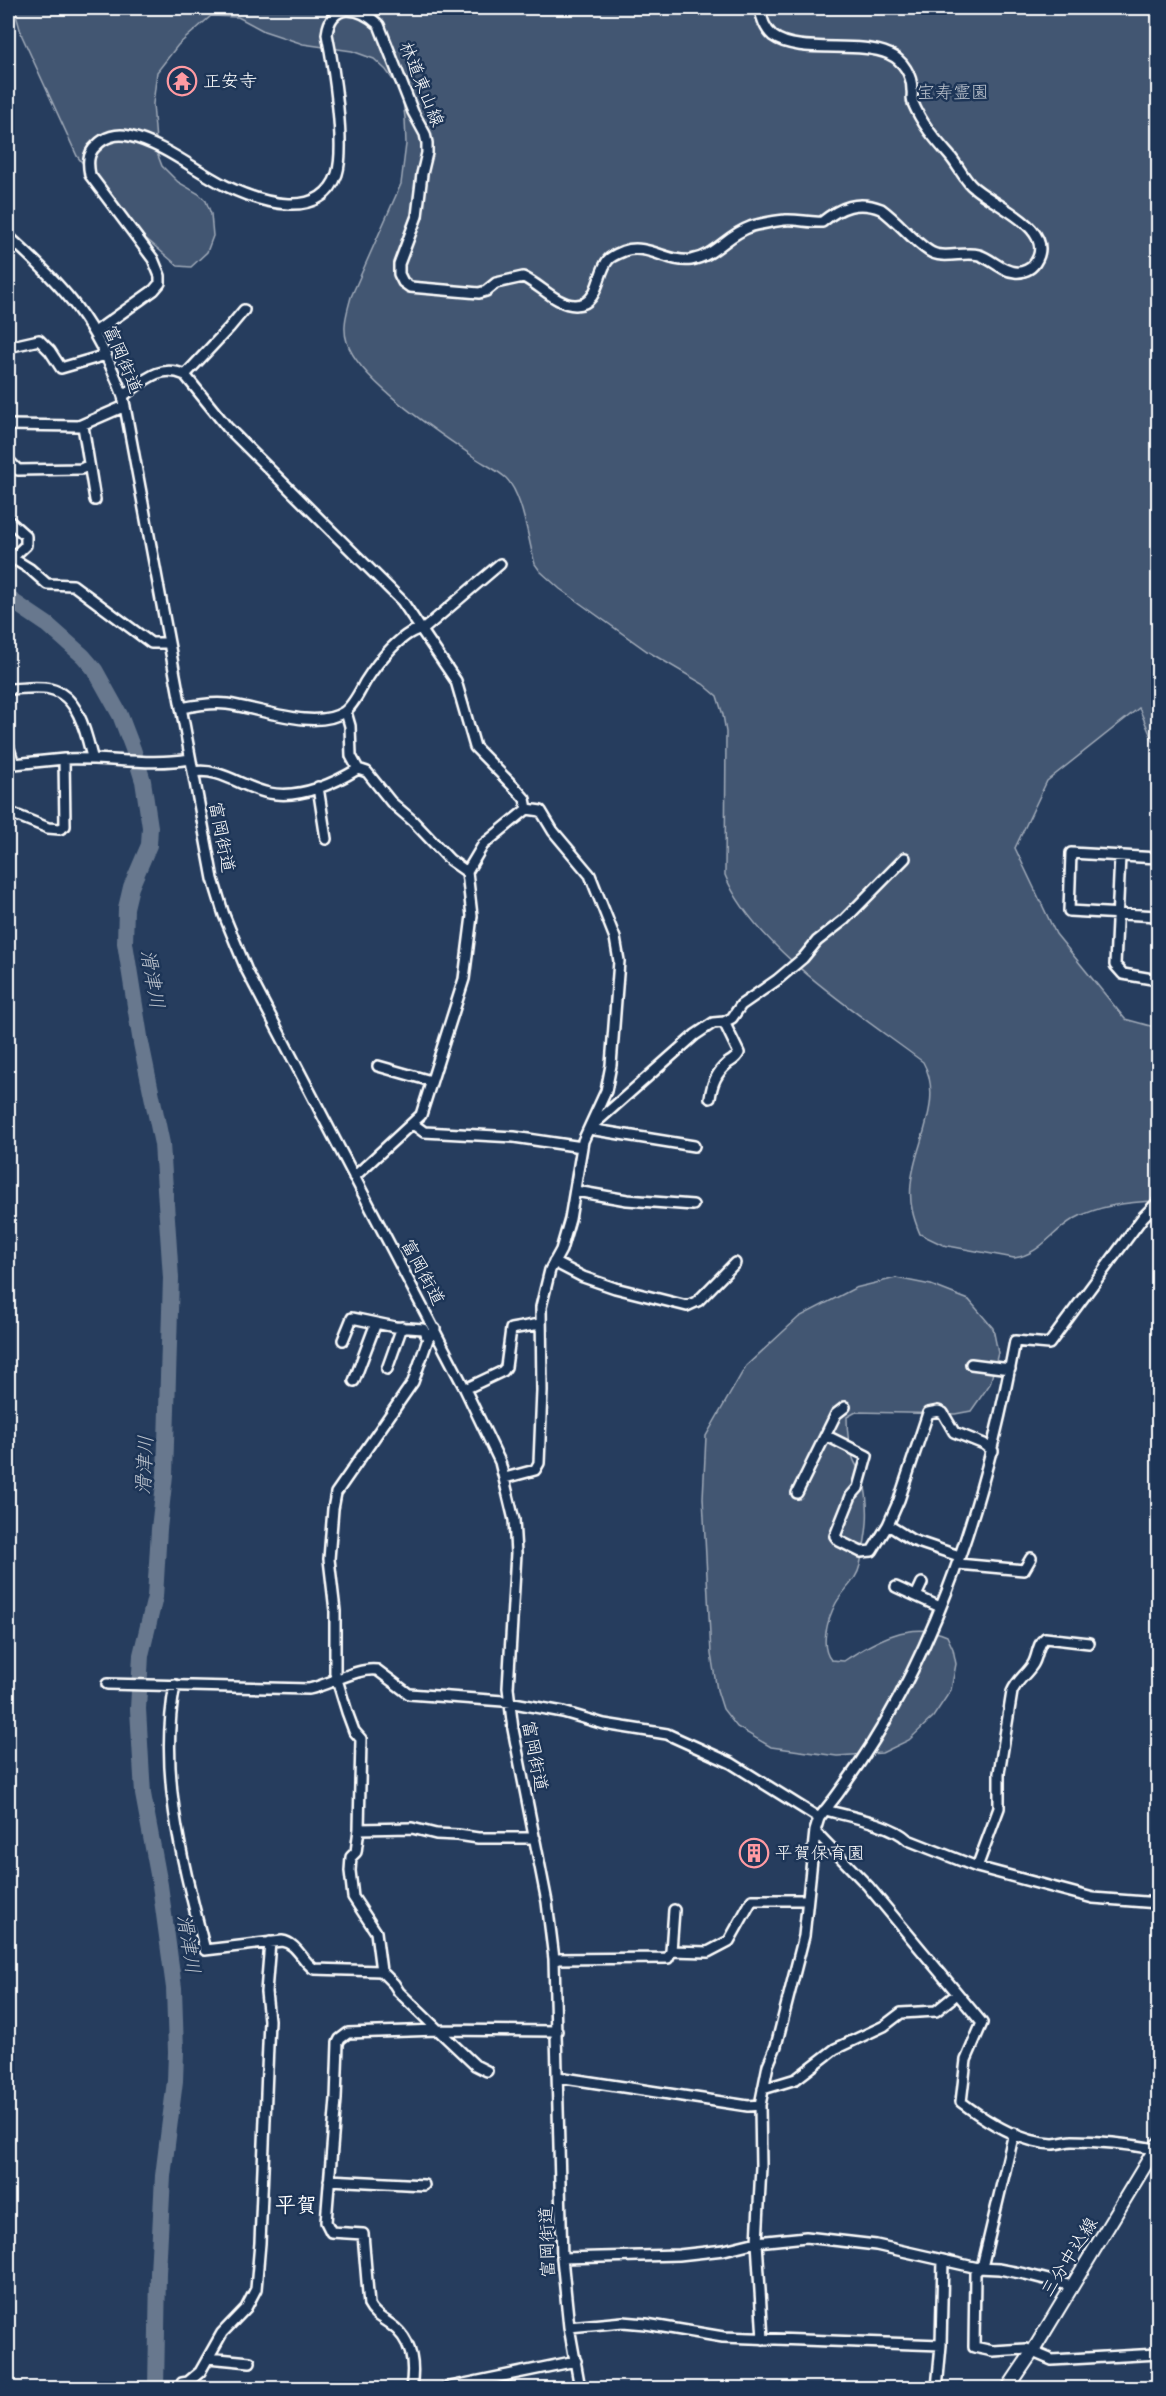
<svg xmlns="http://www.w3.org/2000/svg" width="1166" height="2396" viewBox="0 0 1166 2396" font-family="'Comic Neue','Klee One',sans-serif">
<rect width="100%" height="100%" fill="#263d5e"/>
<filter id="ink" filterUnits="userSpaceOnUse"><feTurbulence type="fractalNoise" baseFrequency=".0167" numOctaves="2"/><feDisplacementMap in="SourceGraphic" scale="12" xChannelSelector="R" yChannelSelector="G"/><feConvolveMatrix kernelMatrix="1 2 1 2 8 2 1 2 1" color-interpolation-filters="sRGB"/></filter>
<g filter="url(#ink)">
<path fill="#425672" stroke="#a0aab8" stroke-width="1.5" d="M14,8H1158V745L1153,741L1139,708L1047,781L1015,848L1056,934L1125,1019L1158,1028V1201C1128,1202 1099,1205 1072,1220C1052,1232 1039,1255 1014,1258L943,1245L920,1234C913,1217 909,1203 911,1184C914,1145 945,1101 923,1062C862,1016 753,947 725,875L726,732L723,715L717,696L703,684L647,651L560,589L540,571L535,564C528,540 523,495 506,478C496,469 482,463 471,455C438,432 359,381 347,342C342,327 347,312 351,297L401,184L406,144L405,118L403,101L396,84L386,70L374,59L352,51L303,44L264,31L238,17L211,16L178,45L157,72L153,104L157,153L162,166L178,182L199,194L206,201L211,214L213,236L207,252L191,267L178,266L136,230L77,156L22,36Z
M896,1278L931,1285L969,1300L993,1328L998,1353L990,1384L971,1411L955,1414L856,1412L847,1417C847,1430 848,1445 853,1458C855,1465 861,1471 863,1478C871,1510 867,1534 860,1565C857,1580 844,1589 836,1603C828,1618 819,1646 831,1660L844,1661C874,1641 911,1620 947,1636L953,1649L956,1664L951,1690L933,1717L909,1740L882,1753L837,1756L771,1747L737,1727L723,1709L717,1690L711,1654L703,1498L706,1436L746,1366L799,1317L855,1288Z"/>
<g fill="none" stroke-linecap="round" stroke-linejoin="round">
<path stroke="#67788e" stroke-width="16" d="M8,598L48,625L83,656L95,670L120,715L133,749L143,781L150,827L149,845L131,887L126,908L125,943L141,1043L162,1144L171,1278L165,1475L159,1529L155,1597L141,1655L138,1709L143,1794L160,1885L174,1988L176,2052L175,2081L163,2176L158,2273L156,2388"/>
<g stroke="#fff" stroke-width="14">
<path id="minor" d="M8,236C66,288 95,321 123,396L213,879L224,915L247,971L465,1389L500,1462L514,1520L516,1553L508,1688L513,1729L547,1902L554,1959L562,2258L569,2327L580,2388
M95,332L154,290L160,283V276L153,259L90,175C88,165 87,154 96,146C104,137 117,133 129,136C164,144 194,170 226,186C259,202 321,222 337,174C346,146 333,64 327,34C331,1 360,7 379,25L413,112L425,134L427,143V153L422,174L417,216L399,264V274L403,282L410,287L479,293L486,291L496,283L523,277C539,284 557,305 575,305C599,306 597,273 608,260C611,256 619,253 624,251C647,243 668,263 691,260C715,256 727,235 750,227C753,225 781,220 785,220C798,219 809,223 822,222C840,207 858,200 881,209C899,222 912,240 929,251C942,260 964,251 979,255C992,259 1001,271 1015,272C1023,273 1031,269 1035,263C1059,227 988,204 970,184C962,175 957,164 949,155C934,138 922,124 913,103C911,98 913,95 912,90C912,75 903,60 889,54C859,40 798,55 773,36C765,29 761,17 760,8
M8,347L39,340L50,351L61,368L106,355
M185,375L229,328L244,310
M123,396C143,382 159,363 185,375L227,427L402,601L456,681L475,747L518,791L525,799L527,809
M8,425L79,426L125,406
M83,426L95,500
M8,460L18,470L81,469L89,465
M8,520L26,536V545L12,558L30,569L47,584L73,585L151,643H169
M8,689C21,689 36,686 50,689C78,695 86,733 92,757
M181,708C196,705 213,702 227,704C259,708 315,731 344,712C353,706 360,691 365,682C377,663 403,629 425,628L500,564
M346,712L350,726L351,756L358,769L367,772L391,802L413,821L450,860L467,872
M8,745L14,764L64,759
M193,772C220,767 243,788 269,793C299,799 333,784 358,769
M318,787L326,839
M8,812L48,828L60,829L65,826L64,759C106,757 149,766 190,759
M1120,856L1115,965L1123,974L1158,980
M1158,858L1071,853L1069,911L1158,916
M378,1066L431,1081
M710,1098C712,1084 716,1073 728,1063C734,1059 736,1059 739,1053L724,1022
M413,1124L424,1132L514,1137L582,1147
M592,1126L695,1035L713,1023L724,1022L732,1018L741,1005L777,980L803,958L817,941L844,920L905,858
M589,1129L694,1146
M354,1177L421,1115L464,979L472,916L467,872L483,845L527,809L541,811L553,831L590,875L615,938L619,961L611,1065L606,1091L583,1141L570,1219L561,1250L550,1270L541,1307L542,1391L539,1463L535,1470L505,1478
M576,1191L627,1200L693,1205
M554,1262L583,1277L615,1288L687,1306L698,1301L735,1263
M435,1329L428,1339L413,1382L336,1493L333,1509L329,1559L335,1611V1673L347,1712L354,1731L361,1739L359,1829L356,1852L351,1857L350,1871L353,1897L376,1932L381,1971L394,1984L399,1992L438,2030L557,2031
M343,1340L352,1318L395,1327L423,1329L428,1339
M971,1364L1010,1369
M387,1369L402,1327
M354,1381L376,1323
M465,1389L503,1371L506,1367L511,1329L540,1324
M827,1436L867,1456L858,1488L851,1496L835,1536L839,1541L861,1552L872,1551L888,1525L899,1500L928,1413L938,1411L943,1413L954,1432L984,1444L993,1451
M797,1493L836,1414L845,1407
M888,1525L912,1540L959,1556
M958,1564L1024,1570L1031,1558
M896,1587L940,1607
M916,1596L922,1583
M107,1684L309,1689C329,1685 358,1667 377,1670L409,1694L503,1701L563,1712L604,1724L667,1734L731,1763L819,1818
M175,1685C158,1774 183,1864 205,1950L282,1941C297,1943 302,1961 314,1969L381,1971
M825,1810C848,1816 892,1824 908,1840L977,1867L1093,1898L1158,1903
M359,1829L412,1828L436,1834L458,1835L478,1838H535
M815,1831L868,1886L982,2023L966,2060L961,2102C986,2121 1021,2143 1053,2144C1060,2144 1066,2141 1072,2141C1099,2141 1128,2144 1155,2149
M977,1867L999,1808V1773L1012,1692C1017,1680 1026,1675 1033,1664C1038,1656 1037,1644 1045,1638L1089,1643
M671,1951L708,1952L729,1941L752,1900H807
M554,1959L668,1958L671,1951L674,1910
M558,2077L748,2106L760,2105
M763,2089L796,2079L835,2049L884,2026L901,2013L936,2011L957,1994
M1014,2133L983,2263L975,2273L974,2347L993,2351L1026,2349L1052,2360L1158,2354
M329,2180L424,2185
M562,2258L679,2255L724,2250L757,2242L806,2237L876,2245L978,2268L999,2269L1025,2274L1072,2286
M569,2327L623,2322L646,2324L723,2337L941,2345L937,2388
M763,2339L757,2242L761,2167L760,2105L768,2065L776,2046L804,1936L815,1831L819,1818C929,1683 984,1510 1015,1341L1049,1344L1143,1217L1158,1202
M941,2345L943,2260
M208,2358L250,2362
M182,2388V2383L188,2382L200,2372L222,2333L246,2308L256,2289L260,2243L269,2020L266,1992L270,1942
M411,2388C415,2364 413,2340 390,2324C382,2318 374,2315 369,2305L363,2234L331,2232L326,2222L336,2099L338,2043L340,2039L348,2033L438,2030L475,2065L487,2071
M445,2388L576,2361"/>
</g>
<g stroke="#fff" stroke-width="16">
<path id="major" d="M1008,2388L1033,2351L1158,2144"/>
</g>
<use href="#minor" stroke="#1d3557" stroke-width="9"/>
<use href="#major" stroke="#1d3557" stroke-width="12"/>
</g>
</g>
<defs>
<g id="temple-ring" transform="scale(1.5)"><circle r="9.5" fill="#1d3557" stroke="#ff9aa2" stroke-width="1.5"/><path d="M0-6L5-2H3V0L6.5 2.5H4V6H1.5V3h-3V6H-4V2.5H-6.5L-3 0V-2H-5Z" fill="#ff9aa2"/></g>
<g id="building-ring" transform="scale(1.5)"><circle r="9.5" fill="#1d3557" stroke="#ff9aa2" stroke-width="1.5"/><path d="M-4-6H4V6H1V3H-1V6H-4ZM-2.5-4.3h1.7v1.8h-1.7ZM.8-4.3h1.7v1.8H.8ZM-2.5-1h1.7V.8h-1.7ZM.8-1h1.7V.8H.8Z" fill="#ff9aa2"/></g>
</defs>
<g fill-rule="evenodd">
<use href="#temple-ring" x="182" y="81"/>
<use href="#building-ring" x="754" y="1853"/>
</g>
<g text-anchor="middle" stroke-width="5" stroke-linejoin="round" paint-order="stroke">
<g font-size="18" fill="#fff" stroke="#1d3557" text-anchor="start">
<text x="203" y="87">正安寺</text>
<text x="775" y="1859">平賀保育園</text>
</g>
<g font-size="18" fill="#fff" stroke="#1d3557">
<text transform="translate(422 84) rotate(68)" y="6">林道東山線</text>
<text transform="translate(123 359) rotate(67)" y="6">富岡街道</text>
<text transform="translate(222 837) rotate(79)" y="6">富岡街道</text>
<text transform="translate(423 1272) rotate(62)" y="6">富岡街道</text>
<text transform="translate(535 1756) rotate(79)" y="6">富岡街道</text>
<text transform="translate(547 2242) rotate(-92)" y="6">富岡街道</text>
<text transform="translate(1069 2257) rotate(-58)" y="6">三分中込線</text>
</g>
<g font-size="18" fill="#bdc4ce" stroke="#1d3557">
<text x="953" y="98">宝寿霊園</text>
</g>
<g font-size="20" font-style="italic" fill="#bbc2cc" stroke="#1d3557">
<text transform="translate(153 979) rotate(80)" y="7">滑津川</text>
<text transform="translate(144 1465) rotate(-87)" y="7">滑津川</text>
<text transform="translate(189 1944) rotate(81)" y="7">滑津川</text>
</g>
<g font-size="21" font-weight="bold" fill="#fff" stroke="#1d3557">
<text x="296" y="2212">平賀</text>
</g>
</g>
<rect width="1166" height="2396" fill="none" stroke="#1d3557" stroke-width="30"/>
<rect x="15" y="15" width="1136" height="2366" fill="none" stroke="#fff" stroke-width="2" filter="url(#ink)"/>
</svg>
